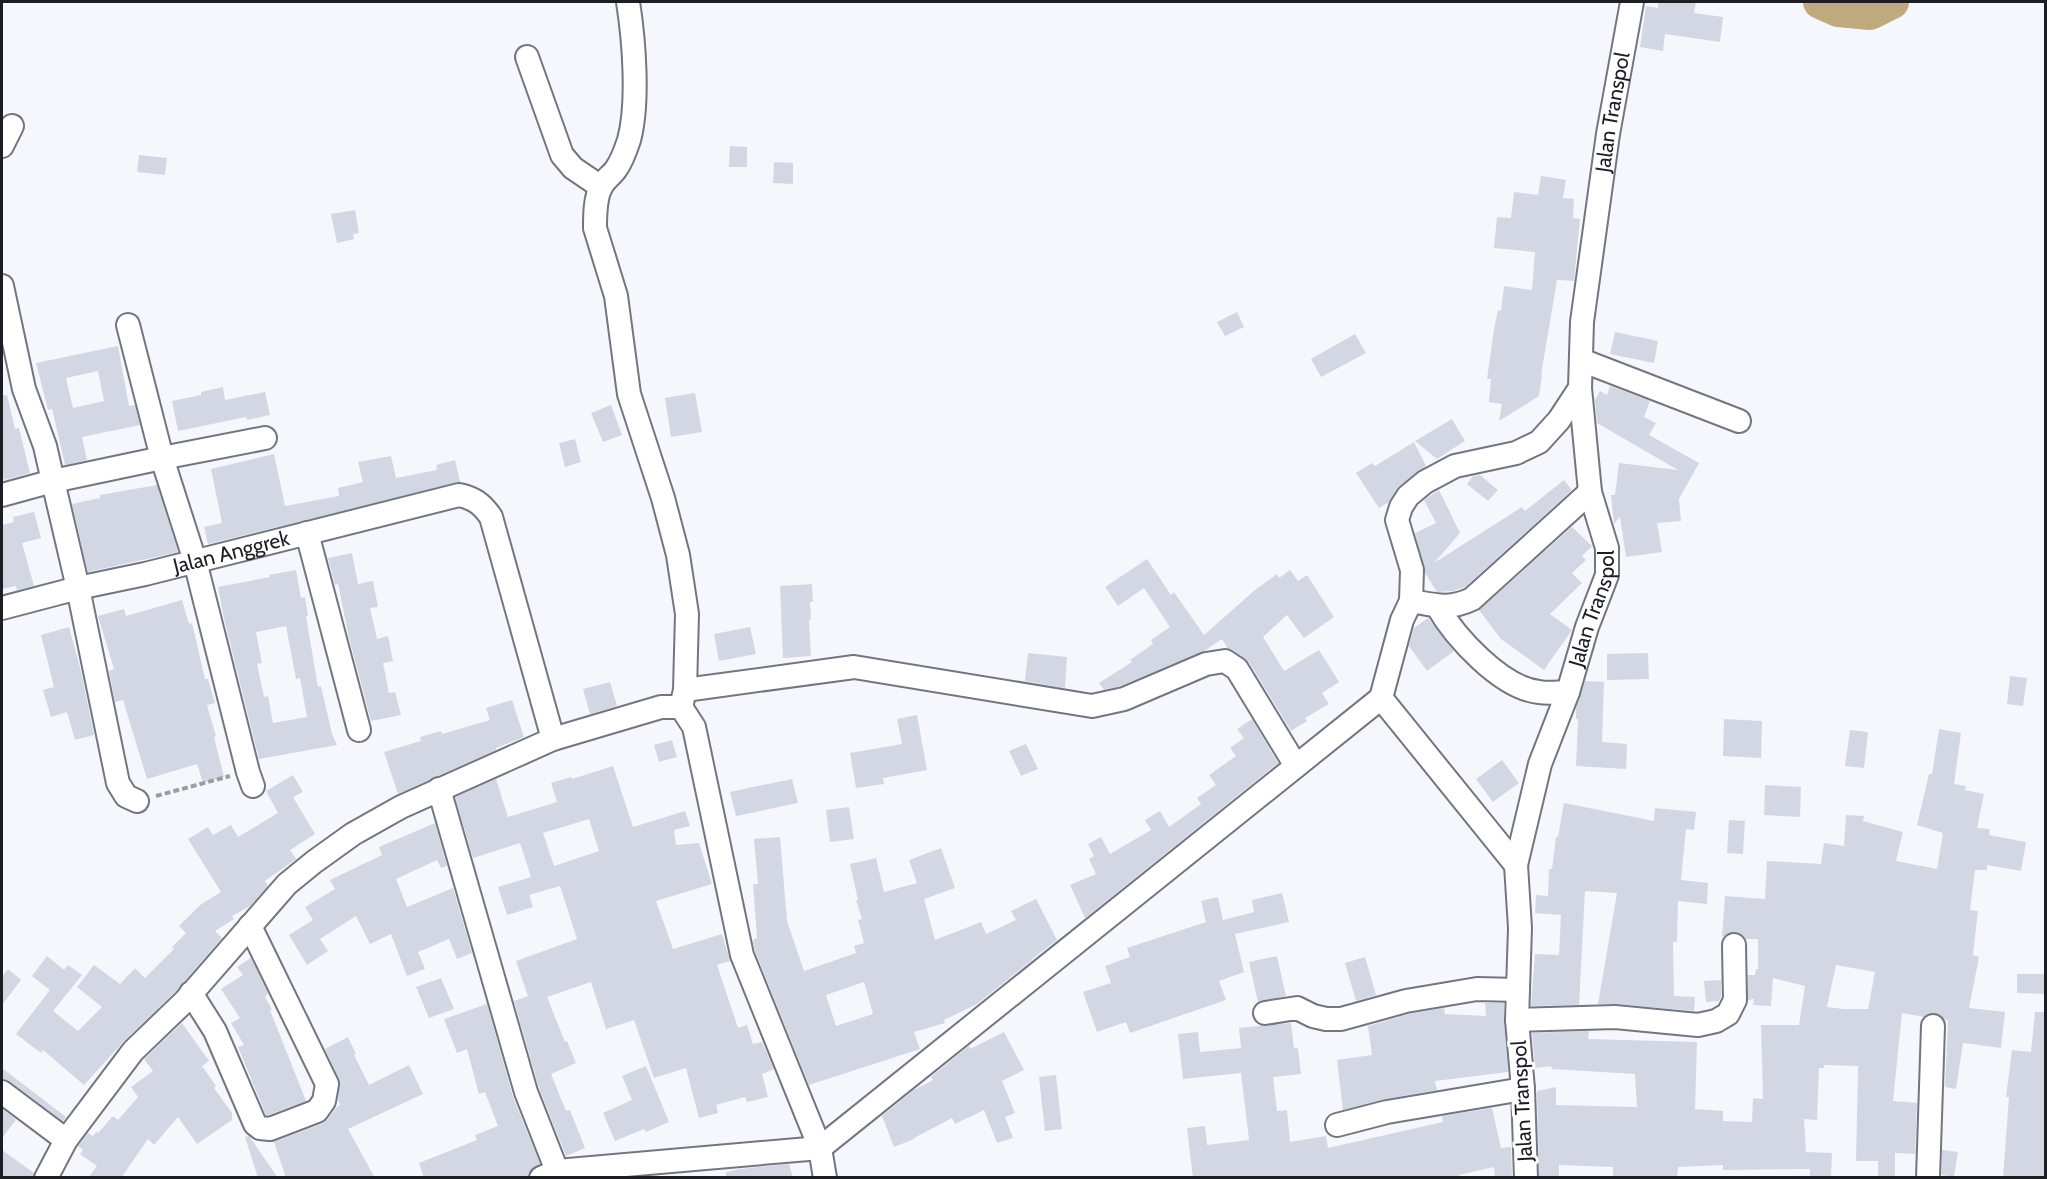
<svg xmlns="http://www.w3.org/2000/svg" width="2047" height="1179" viewBox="0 0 2047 1179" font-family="Cabin,sans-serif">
<rect width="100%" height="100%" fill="#f6f7fd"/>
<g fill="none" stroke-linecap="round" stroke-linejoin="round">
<path stroke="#beaa7d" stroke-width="34" d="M1820,2L1838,10L1870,13L1892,2"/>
</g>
<path fill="#d3d7e4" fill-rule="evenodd" d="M1658,2H1696L1694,13L1723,17L1720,42L1665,34L1663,51L1640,47L1646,6L1658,8Z
M730,146L747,147V167H729Z
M139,155L167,158L165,175L137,172Z
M774,162L793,163V184L773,183Z
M1541,176L1566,180L1563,198L1574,199L1573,218L1580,219L1574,281L1557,280L1541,375H1542L1539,396L1499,421L1502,404L1489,402L1491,379H1487L1494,329L1498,310L1501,311L1504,286L1532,290L1535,252L1494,248L1497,217L1511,218L1514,192L1538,195Z
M355,210L359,233L353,234L354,239L337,243L331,214Z
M1237,312L1244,327L1225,336L1217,322Z
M1615,332L1658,341L1654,363L1610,354Z
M1355,334L1366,353L1321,377L1311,359Z
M118,346L129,406L135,405L140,425L82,437L87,460L65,465L52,409L48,410L36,363ZM98,371L104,401L73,408L66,378Z
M1610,386L1650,401L1644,417L1656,423L1649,435L1699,463L1679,499L1681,521L1657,523L1662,552L1626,557L1620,517L1614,524L1611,495H1615L1619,463L1678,470L1597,423L1595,400L1600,391L1607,395Z
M223,387L225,400L265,392L270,415L247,420L246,417L178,431L172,401L201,395V392Z
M695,393L702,432L671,437L665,398Z
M7,395L15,429L19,428L30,473L4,480L2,472V396Z
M611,405L622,435L603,442L591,413Z
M1452,419L1465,441L1437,459L1415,441Z
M575,439L581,462L565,467L559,443Z
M1414,442L1426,466L1399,486L1389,502L1379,508L1356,473L1372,463L1375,466Z
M274,454L285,506L339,496L338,488L363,482L358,462L391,456L396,478L437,470L436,465L455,460L460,482L208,544L204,527L222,523L211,469Z
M1480,475L1498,490L1488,501L1467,484L1473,476Z
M1564,480L1572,490L1465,587L1453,591L1437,592L1425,573L1415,533L1436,523L1424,500L1439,490L1460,533L1434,563L1522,507L1525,511Z
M157,485L178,552L88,572L72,504L100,498V495Z
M34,512L41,538L22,543L34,586L17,590L16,586L2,589V525L14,522L13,517Z
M1572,527L1592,546L1582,556L1586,560L1572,573L1582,583L1550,614L1572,630L1544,670L1501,639L1479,610Z
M352,553L358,584L373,581L378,607L370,608L377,639L388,636L393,661L383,663L389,693L395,692L401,715L371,721L349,638L338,584L335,585L328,558Z
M1147,559L1171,595L1174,592L1204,635L1255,590L1277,574L1279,578L1290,570L1298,581L1307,575L1334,617L1304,638L1287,615L1263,637L1284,671L1319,650L1339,682L1322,693L1329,704L1305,718L1307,721L1291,731L1249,662L1228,649L1222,639L1204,651L1120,686L1104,690L1099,683L1132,662L1130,660L1153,644L1151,640L1170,627L1144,588L1118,606L1105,587Z
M296,570L301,598L305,597L308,616H306L318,687L321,686L332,734L337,745L259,759L224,619L218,587L270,577L269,575ZM286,626L296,679L300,678L307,717L273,723L268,696L264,697L257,664L262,663L256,632Z
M812,584L813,602H810L811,619L809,620L811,656L783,658L780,586Z
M182,600L189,624L192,623L205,679H208L215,703L207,705L216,736L214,737L224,777L203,783L197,764L147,779L123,700L115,702L109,671L114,669L98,616L124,609L126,616Z
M1428,618L1454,651L1427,671L1409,646L1414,628Z
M69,627L81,671L94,735L75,740L67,712L51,717L43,690L54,687L41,635Z
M750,627L756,654L719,661L714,634Z
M1028,653L1067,657L1065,688L1025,681Z
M1648,653L1649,679L1607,680V654Z
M2010,676L2027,678L2023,706L2007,704Z
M1585,681L1604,682L1602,742L1627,744L1626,769L1576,766L1578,719H1576V708Z
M610,682L617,706L590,714L583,689Z
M512,700L524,737L496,748V750L398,794L384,752L421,741L420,737L441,731L442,734L490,720L486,708Z
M917,715L927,770L883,778L884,784L856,788L850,753L902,744L897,719Z
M1252,719L1278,763L1085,918L1070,885L1096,874L1089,859L1094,856L1088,844L1101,837L1110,854L1151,830L1145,820L1160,811L1169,827L1201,804L1197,798L1216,785L1209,775L1236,756L1230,748L1244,738L1237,729Z
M1724,719L1762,721L1761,758L1723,756Z
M1939,729L1961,733L1954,784L1966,786L1965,790L1984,794L1977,828L1990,829L1989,835L2026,842L2021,871L1987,865V870H1975L1970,910L1978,911L1973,955L1979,957L1969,1008L2005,1012L2001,1048L1963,1043L1956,1089L1945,1087L1948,1021L1934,1013L1924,1017L1902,1013L1893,1101L1917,1103L1915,1154L1895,1153V1177L1878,1176V1161H1856L1858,1066L1824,1065V1068H1819L1817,1120L1804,1119L1806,1152L1832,1153L1831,1178H1810V1169L1723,1170V1165L1678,1167L1677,1178H1613V1167L1559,1165V1178H1539L1537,1091L1556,1087V1105L1637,1107L1635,1074L1552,1069L1551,1066L1535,1068L1532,1033L1589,1031L1588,1039L1697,1042L1695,1109L1723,1111V1121L1752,1122L1753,1098L1763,1099L1761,1025H1799L1805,986L1773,978L1771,1006L1753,1005L1754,999L1748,1000V975H1755L1756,969H1758V939H1746L1741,934L1734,932L1722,937L1725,896L1765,899L1767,861L1821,864L1824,843L1844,846L1846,815L1864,816L1863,821L1903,832L1896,861L1937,869L1943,833L1917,825L1929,774H1932ZM1836,965L1875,972L1868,1009H1844L1827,1007Z
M1850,730L1868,732L1864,768L1845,766Z
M672,740L677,757L659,762L654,745Z
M1026,744L1038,769L1021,776L1009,751Z
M1502,760L1519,783L1493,802L1476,779Z
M613,766L633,827L685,811L690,826L674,830L676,845L699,843L712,884L656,901L673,949L722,934L730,961L717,965L738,1028L747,1025L753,1044L762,1042L774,1069L762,1074L768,1097L747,1102L745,1097L716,1105L718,1113L699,1118L686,1068L654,1078L634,1020L606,1029L591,982L547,997L565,1042L567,1041L576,1063L551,1074L566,1111L570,1110L585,1148L566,1156L539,1088L514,1001L528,996L516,961L577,939L560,886L529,895L533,907L507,915L498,887L531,877L520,843L473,858L455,797L496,779L508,817L557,802L551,783L571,777L572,779ZM589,819L599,851L554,866L543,833Z
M293,775L303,792L293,797L315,834L290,850L296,859L265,881L268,886L250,906L232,916L234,919L215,931L222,938L178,989L124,1041L84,1085L43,1050L41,1053L16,1034L50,990L32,976L47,956L64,970L68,965L82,975L53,1011L78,1031L102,1007L77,987L94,965L120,984L135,968L145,978L174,949L172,947L186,933L179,926L200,905L221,892L188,839L208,827L213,835L231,825L238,837L278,813L266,791Z
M792,779L798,803L736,816L730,792Z
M1765,785L1801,787L1800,817L1764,815Z
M1564,803L1654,821L1655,808L1696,812L1694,830L1686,829L1681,880L1708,883L1707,904L1678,901L1677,942H1673L1674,996L1695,997L1694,1011L1616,1004H1598L1617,893L1585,891L1579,1005L1531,1006L1535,954L1559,955L1561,915L1535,913L1536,895L1548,896L1549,869H1552L1556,837H1558Z
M849,807L854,839L830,842L826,810Z
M1729,820L1745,821L1743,854L1727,853Z
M435,823L447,866L441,868L437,860L396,879L407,907L453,888L472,953L457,959L449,939L418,952L425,969L407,976L391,934L370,944L356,916L320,939L328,951L307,965L289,935L313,920L305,907L335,889L330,880L382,855L379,847Z
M780,837L787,921L804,971L856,953L854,946L864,943L858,920L862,919L856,900H858L850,864L876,858L884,892L917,883L909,860L941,848L955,888L924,899L935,940L981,922L986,934L1016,920L1011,911L1036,899L1057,940L1032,959V960L977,1004L944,1020L945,1023L914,1032L920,1049L809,1085L755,951L753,940L757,938L753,884H758L754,839ZM864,982L873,1014L836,1026L826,995Z
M1282,893L1289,922L1235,934L1244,972L1219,981L1226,1000L1130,1033L1126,1022L1097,1032L1083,992L1111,983L1105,966L1130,957L1127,948L1206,922L1201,901L1218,897L1223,920L1254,912L1252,900Z
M1277,956L1286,996L1258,1002L1249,962Z
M1365,957L1376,995L1356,1001L1345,963Z
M251,958L268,994L265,997L272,1009L270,1010L306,1101L268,1115H266L238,1047L244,1045L231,1023L240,1018L221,989L243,975L237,967Z
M8,969L21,980L2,1005V977Z
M2017,974H2046V994L2017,993Z
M441,978L454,1009L429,1018L416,987Z
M1721,980V997L1719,1001L1706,1002L1704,981Z
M1485,1003H1504V1021L1508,1072L1435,1081L1437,1090L1385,1099L1343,1110L1337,1060L1372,1055L1368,1026L1409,1014L1444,1008L1445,1014L1486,1016Z
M487,1004L513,1097L540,1164L531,1170L528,1178H424L419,1163L477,1140L475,1135L498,1126L485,1092L479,1094L467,1049L457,1053L444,1019Z
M2035,1012H2046V1178H2003L2009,1097H2006L2012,1050L2031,1052Z
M182,1023L209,1061L202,1066L216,1086L214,1088L232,1113V1120L197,1144L178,1117L154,1145L148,1139L121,1178H88L97,1166L80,1154L83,1150L78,1146L88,1133L93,1136L96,1132L98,1133L113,1116L118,1120L138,1097L131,1087L153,1071L144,1059Z
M1291,1023L1294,1048H1298L1301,1074L1273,1077L1277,1111L1287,1110L1290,1142L1326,1136L1328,1148L1443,1122L1442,1116L1492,1108L1501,1148L1511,1147L1512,1178H1495L1494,1167L1459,1175V1178H1193L1187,1128L1205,1126L1207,1145L1249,1140L1241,1073L1183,1079L1178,1034L1198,1032L1200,1052L1241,1048L1239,1028Z
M1004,1032L1024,1070L1002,1081L1015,1113L1005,1117L1013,1138L997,1143L984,1110L955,1124L952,1118L914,1138V1139L894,1147L882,1116L914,1090L933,1080L931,1077L969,1046L970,1049Z
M348,1037L356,1054L354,1055L369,1085L409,1065L423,1094L348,1129L375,1178H286L274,1142L322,1124L328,1119L336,1108L340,1105L338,1100L339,1079L325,1049Z
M646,1066L669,1122L646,1132L644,1129L615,1141L603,1113L632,1100L622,1076Z
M2,1068L66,1117L63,1121L10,1081L2,1079Z
M1056,1075L1062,1129L1045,1131L1039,1077Z
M2,1108L16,1120L2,1138Z
M249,1136L278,1178H258L245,1137Z
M2,1150L34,1173L33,1178H7L2,1174Z
M1942,1150L1958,1152L1954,1177L1942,1175Z
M789,1164L793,1178H726V1172L740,1169Z"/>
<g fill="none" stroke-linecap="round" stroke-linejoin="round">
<g stroke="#727681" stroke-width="26">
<g id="street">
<path d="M628,2C634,40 639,103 629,140C626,149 622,161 616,169C612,175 604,180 601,187C595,198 595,216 595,228L616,296L629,394L663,498L678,555L687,614L685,690L681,707"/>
<path d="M527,57L562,155L573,168L601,187"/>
<path d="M2,146L12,126"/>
<path d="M2,286L24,389L45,446L53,481L78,588L118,783L126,796L137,801"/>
<path d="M128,325L162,458L265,438"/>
<path d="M1581,360L1739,421"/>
<path d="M2,495L53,481L162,458L195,561L248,772L253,786"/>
<path d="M307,533L359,730"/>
<path d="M1411,601C1435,605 1449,610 1472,599L1590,492"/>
<path d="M1437,606C1455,637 1501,688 1539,692C1549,694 1559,692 1568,692"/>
<path id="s1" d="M2,608L78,588L145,574L459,495C474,498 482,504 491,517L553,739"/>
<path d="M685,690L854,667L1092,706L1124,699L1206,664L1225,661L1237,669L1296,766"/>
<path d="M1381,698L1402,620L1411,601L1412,570L1397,520L1401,507L1408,496L1425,482L1455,466L1516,453L1539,442L1559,420L1580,388"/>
<path d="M439,789L526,1092L557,1171"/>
<path d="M191,993L215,1031L255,1124L260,1128L270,1129L317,1111L324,1101L327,1084L250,926"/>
<path d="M1265,1013L1297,1008L1313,1016L1326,1019H1341L1406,1001L1477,989L1518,990"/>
<path d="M1517,1020L1615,1017L1698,1025L1716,1021L1728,1014L1735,1000L1734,945"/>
<path d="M2,1092L66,1140"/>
<path d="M1337,1125L1387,1112L1523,1089"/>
<path d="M46,1178L66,1140L133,1051L185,1001L287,884L314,862L353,834L401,807L553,739L661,707H681L694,727L742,955L820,1148L825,1178"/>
<path d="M541,1178L557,1171L820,1148L1381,698L1516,865"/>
<path id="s2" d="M1526,1178L1523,1089L1517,1020L1520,928L1516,865L1540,764L1568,692L1587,627L1607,575V548L1590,492L1580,388L1582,322L1608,134L1632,2"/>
<path d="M1928,1178L1933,1026"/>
</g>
</g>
<path stroke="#9c9da3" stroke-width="4" stroke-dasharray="6 3" stroke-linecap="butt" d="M156,796L230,776"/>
<use href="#street" stroke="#fff" stroke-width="22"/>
</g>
<g text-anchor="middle" stroke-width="6" stroke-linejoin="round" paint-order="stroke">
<g font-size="21" fill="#1d1e23" stroke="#fff">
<text dy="7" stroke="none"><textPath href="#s2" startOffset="1086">Jalan Transpol</textPath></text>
<text dy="7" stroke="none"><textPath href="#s1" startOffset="236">Jalan Anggrek</textPath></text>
<text dy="7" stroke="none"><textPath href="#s2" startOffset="582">Jalan Transpol</textPath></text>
<text transform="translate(1522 1101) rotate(-93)" y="7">Jalan Transpol</text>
</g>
</g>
<rect width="2047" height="1179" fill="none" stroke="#1d1e23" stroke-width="6"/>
</svg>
